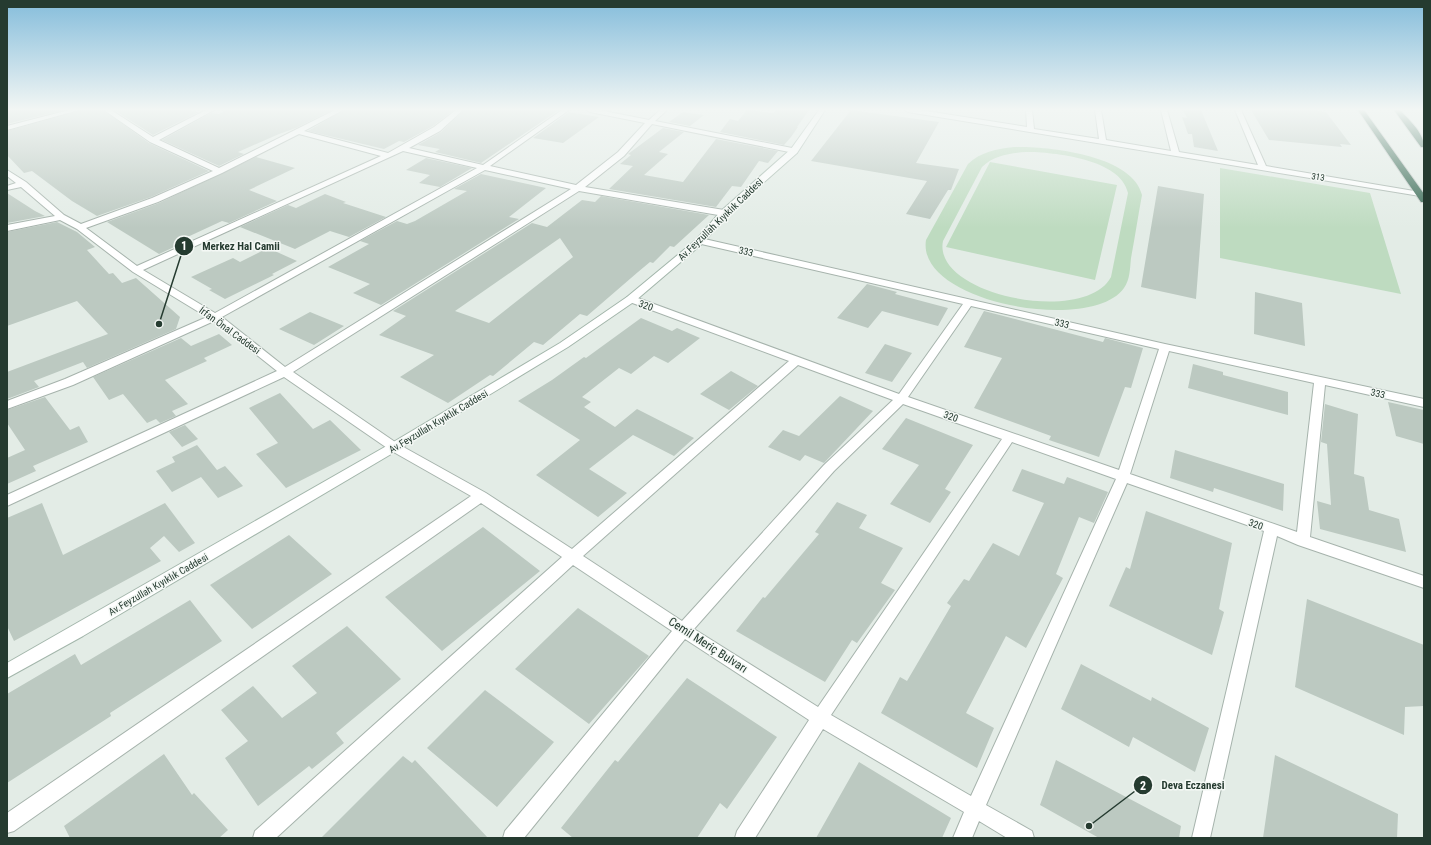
<svg xmlns="http://www.w3.org/2000/svg" width="1431" height="845" viewBox="0 0 1431 845" font-family="'Roboto Condensed',sans-serif">
<rect width="100%" height="100%" fill="#e3ece6"/>
<path fill="#bedbc0" fill-rule="evenodd" d="M1014,147C1048,146 1133,155 1142,195C1138,216 1135,237 1131,258C1130,268 1130,280 1124,288C1092,334 916,303 926,240L968,164C980,152 997,149 1014,147ZM1026,152C1054,152 1121,159 1128,193L1111,277C1085,326 932,295 943,241L982,167C994,155 1011,153 1026,152Z
M990,162L1117,185L1095,280L946,247Z
M1220,168L1370,193L1401,294L1220,258Z"/>
<path fill="#bcc9c1" fill-rule="evenodd" d="M7,110H64L7,124Z
M80,110H103L149,143L209,171L151,197L97,216L72,201L32,171L24,173L7,155V131L79,111Z
M114,110H183L199,112L153,135Z
M226,110H332L296,128L279,134L238,152L244,154L219,166L162,140L211,113L219,114Z
M344,110H454L433,126L404,142L399,141L384,149L308,131Z
M464,110H559L481,163L435,152L440,149L418,145L441,132Z
M747,110L773,113L776,110H809L797,127H798L791,137L784,145L720,132L730,119L738,121Z
M851,110L939,122L916,163L959,169L951,190H948L930,219L906,214L927,181L811,161Z
M1183,110H1201L1218,151L1194,147L1192,134H1188L1182,117L1187,118Z
M1251,110H1308L1326,112L1351,145L1340,144L1342,147L1269,140Z
M569,112L599,117L563,143L533,138Z
M683,112L704,115L690,126L669,122Z
M663,128L684,132L659,152L668,154L644,175L683,182L716,139L778,151L768,163L759,161L741,187L732,186L716,207L609,189L633,166L620,164L631,155L628,154Z
M256,157L295,168L249,190L277,201L229,223L222,221L181,240L185,242L159,254L107,222L159,203Z
M426,158L472,168L440,187L419,183L430,175L406,170Z
M481,174L546,188L509,217L519,219L381,305L353,293L370,284L328,267L369,244L360,241L397,221L407,224L415,221L467,191L454,189Z
M1158,186L1204,194L1196,299L1141,287Z
M7,193L35,211L45,216L7,223Z
M325,194L346,202L343,203L386,217L349,237L330,231L295,249L240,227L288,205L296,208Z
M601,196L709,215L674,247L670,246L653,263L650,262L638,272L587,316L580,314L543,345L534,342L493,376L490,375L448,403L400,377L434,355L379,335L406,316L393,311L532,223L547,227L582,200L595,202ZM560,238L573,257L489,323L455,311Z
M57,222L77,232L95,247L87,250L109,274L113,273L122,283L136,278L180,317L176,329L87,368L83,362L34,381L39,387L7,399V372L108,334L77,301L7,326V232Z
M268,248L297,261L272,274L274,275L225,299L209,290L212,289L191,277L233,258L240,262Z
M867,284L897,292L895,294L948,308L938,326L882,311L868,328L837,318Z
M1255,292L1302,303L1305,346L1254,334Z
M984,311L1103,342L1105,338L1143,348L1131,388L1125,387L1099,457L1049,440L1051,436L974,408L1002,358L964,347Z
M310,312L344,326L314,345L279,329Z
M641,318L672,331L677,328L700,338L668,363L654,356L631,374L619,368L582,397L591,402L584,407L615,427L637,409L694,438L674,456L633,435L589,469L627,493L598,517L536,475L580,440L518,401L552,380L584,357L586,358Z
M219,334L232,345L204,358L207,361L165,380L188,404L172,411L176,416L160,423L156,419L147,423L123,394L109,400L93,377L181,338L191,346Z
M885,344L912,353L892,382L865,373Z
M1193,364L1223,372V375L1288,392V415L1188,388Z
M731,371L758,386L729,410L700,394Z
M280,393L313,429L330,420L361,450L286,488L256,454L278,443L249,408Z
M840,396L873,411L824,463L805,455L800,461L768,447L783,430L799,436Z
M45,397L70,430L79,426L88,442L33,466L36,471L7,484V458L25,450L7,423V410Z
M1388,402L1424,410V444L1396,436Z
M1325,404L1358,414L1354,474L1364,477L1369,510L1399,519L1406,552L1320,529L1317,501L1331,505L1327,444L1321,442Z
M906,418L973,445L945,489L951,492L930,523L890,504L919,465L882,449Z
M185,425L198,439L182,447L169,432Z
M197,445L217,470L225,466L243,486L218,498L201,477L172,492L156,471L175,462L172,457Z
M1175,450L1284,484L1283,511L1214,488L1213,492L1170,478Z
M1022,469L1064,484L1067,477L1108,492L1094,523L1079,517L1056,574L1063,578L1026,648L1006,636L966,713L994,728L977,768L881,713L900,677L907,681L951,606L947,603L964,579L969,581L993,543L1019,556L1044,503L1012,491Z
M837,502L867,515L859,528L903,548L881,583L895,590L857,643L852,640L825,682L736,631L763,597L765,598L819,534L815,532Z
M42,503L63,555L165,503L195,543L179,552L164,536L150,548L161,561L14,641L7,626V518Z
M1146,511L1232,543L1219,609L1224,612L1212,655L1109,606L1126,567L1130,569Z
M483,527L540,571L442,651L385,597Z
M289,535L332,574L252,629L210,585Z
M1307,599L1424,645V706L1405,707L1404,735L1295,687Z
M190,600L222,641L110,713L111,716L7,783V694L75,654L81,665Z
M578,608L649,656L589,724L515,669Z
M347,626L401,679L336,733L344,743L312,769L309,766L258,806L225,758L248,741L221,710L253,686L282,718L317,693L292,666Z
M1081,664L1151,701L1152,697L1209,728L1195,772L1133,737L1129,747L1061,709Z
M687,678L777,737L727,809L720,803L697,838H573L561,828L615,760L618,762Z
M485,690L554,742L497,807L427,748Z
M164,754L192,795L194,793L228,830L219,838H70L64,826Z
M1275,755L1398,814L1397,838H1263Z
M403,756L412,763L415,760L488,838H321Z
M1056,760L1181,826L1179,838H1099L1040,805Z
M859,762L951,818L942,838H816Z"/>
<g fill="none" stroke-linecap="round" stroke-linejoin="round">
<g stroke="#a6b3ac" stroke-width="2">
<path id="street" d="M69,110H79L7,130V126Z
M104,110H111L153,137L206,110H214L159,140L219,168L335,110H343L304,131L388,153L434,127L456,110H463L440,131L409,148L483,165L562,110H569L490,166L576,185L618,152L645,123L590,112L587,110H599L649,120L660,110H667L655,121L797,149V153H794L652,124L624,156L585,187L724,210L727,211L728,213L727,215L724,216L579,191L293,372L398,444L486,493L572,549L789,361L627,301L626,299L627,297H635L899,394L963,304L697,243L696,241L700,238L1165,344L1424,399V407L1325,385L1310,537L1424,576V588L1298,545L1277,536L1210,838H1192L1264,531L1127,483L986,805L1032,831L1034,838H1007L979,821L972,838H953L964,812L823,729L755,838H735L737,831L809,720L685,639L524,838H503L505,831L672,631L573,565L276,838H253L255,831L562,557L481,503L14,831L7,833V813L471,496L390,450L284,377L7,506V495L277,371L214,321L73,385L7,409V401L65,379L207,317L133,272L77,229L60,220L7,231V225L55,216L21,187L7,190V186L16,183L7,176V170L26,182L64,215L81,224L152,198L213,171L150,142ZM299,134L381,156L137,266L86,228L158,202L222,173ZM403,151L477,168L215,313L143,270ZM485,170L571,189L285,367L222,317ZM971,306L1159,349L1119,470L908,397ZM1169,351L1314,383L1297,532L1130,474ZM798,365L893,400L824,465L682,621L583,556ZM903,404L1002,439L818,707L694,629L834,471ZM1012,442L1116,479L971,796L831,715Z
M905,110H920L1027,127L1026,110H1032L1034,129L1099,139L1095,110H1101L1106,140L1171,151L1161,110H1167L1179,152L1258,165L1235,110H1241L1266,166L1420,192L1424,194L1420,196L908,112Z"/>
</g>
<g stroke="#a3b6ab" stroke-width="2">
<path id="secondary" d="M819,110H825L797,153L727,215L703,243L635,301L568,347L398,450L83,636L7,678V663L390,444L560,343L627,297L697,239L721,211L791,149Z"/>
</g>
<g stroke="#c2c8c5" stroke-width="2">
<path id="highway" d="M1358,110H1364L1424,194V202H1421Z
M1394,110H1400C1409,120 1424,133 1424,147H1421Z"/>
</g>
<use href="#street" fill="#fff" fill-rule="evenodd"/>
<use href="#secondary" fill="#fff" fill-rule="evenodd"/>
<use href="#highway" fill="#33654f" fill-rule="evenodd"/>
</g>
<linearGradient id="sky" x2="0" y2="1"><stop stop-color="#85bddb"/><stop offset="0.48" stop-color="#f2f6f4"/><stop offset="1" stop-color="#f2f6f4" stop-opacity="0"/></linearGradient>
<rect width="1431" height="228" fill="url(#sky)"/>
<g text-anchor="middle" stroke-width="3" stroke-linejoin="round" paint-order="stroke">
<g font-size="9" fill="#253b30" stroke="#f4f8f5">
<text transform="translate(1318 177) rotate(9)" y="3">313</text>
</g>
<g font-size="10" fill="#253b30" stroke="#f4f8f5">
<text transform="translate(720 219) rotate(-44)" y="4">Av.Feyzullah Kıyıklık Caddesi</text>
<text transform="translate(746 251) rotate(13)" y="4">333</text>
<text transform="translate(646 305) rotate(20)" y="4">320</text>
<text transform="translate(1062 323) rotate(13)" y="4">333</text>
<text transform="translate(230 330) rotate(36)" y="4">İrfan Önal Caddesi</text>
<text transform="translate(1378 393) rotate(12)" y="4">333</text>
<text transform="translate(951 416) rotate(19)" y="4">320</text>
<text transform="translate(438 421) rotate(-31)" y="4">Av.Feyzullah Kıyıklık Caddesi</text>
<text transform="translate(1256 524) rotate(19)" y="4">320</text>
<text transform="translate(158 584) rotate(-30)" y="4">Av.Feyzullah Kıyıklık Caddesi</text>
</g>
<g font-size="12" fill="#253b30" stroke="#f4f8f5">
<text transform="translate(708 645) rotate(33)" y="4">Cemil Meriç Bulvarı</text>
</g>
</g>
<path fill="none" stroke="#253b30" stroke-width="1.5" d="M159 324L184 246M1089 826L1143 785"/>
<g fill="#253b30" stroke="#f4f8f5" stroke-width="1.5">
<circle cx="159" cy="324" r="4"/>
<circle cx="1089" cy="826" r="4"/>
<circle cx="184" cy="246" r="10"/>
<circle cx="1143" cy="785" r="10"/>
</g>
<g font-size="12" text-anchor="middle" font-weight="bold" fill="#fff">
<text x="184" y="250">1</text>
<text x="1143" y="790">2</text>
</g>
<g font-size="11" text-anchor="middle" font-weight="bold" fill="#253b30" stroke="#f4f8f5" stroke-width="3" stroke-linejoin="round" paint-order="stroke">
<text x="241" y="250">Merkez Hal Camii</text>
<text x="1193" y="789">Deva Eczanesi</text>
</g>
<rect width="1431" height="845" fill="none" stroke="#253b30" stroke-width="16"/>
</svg>
